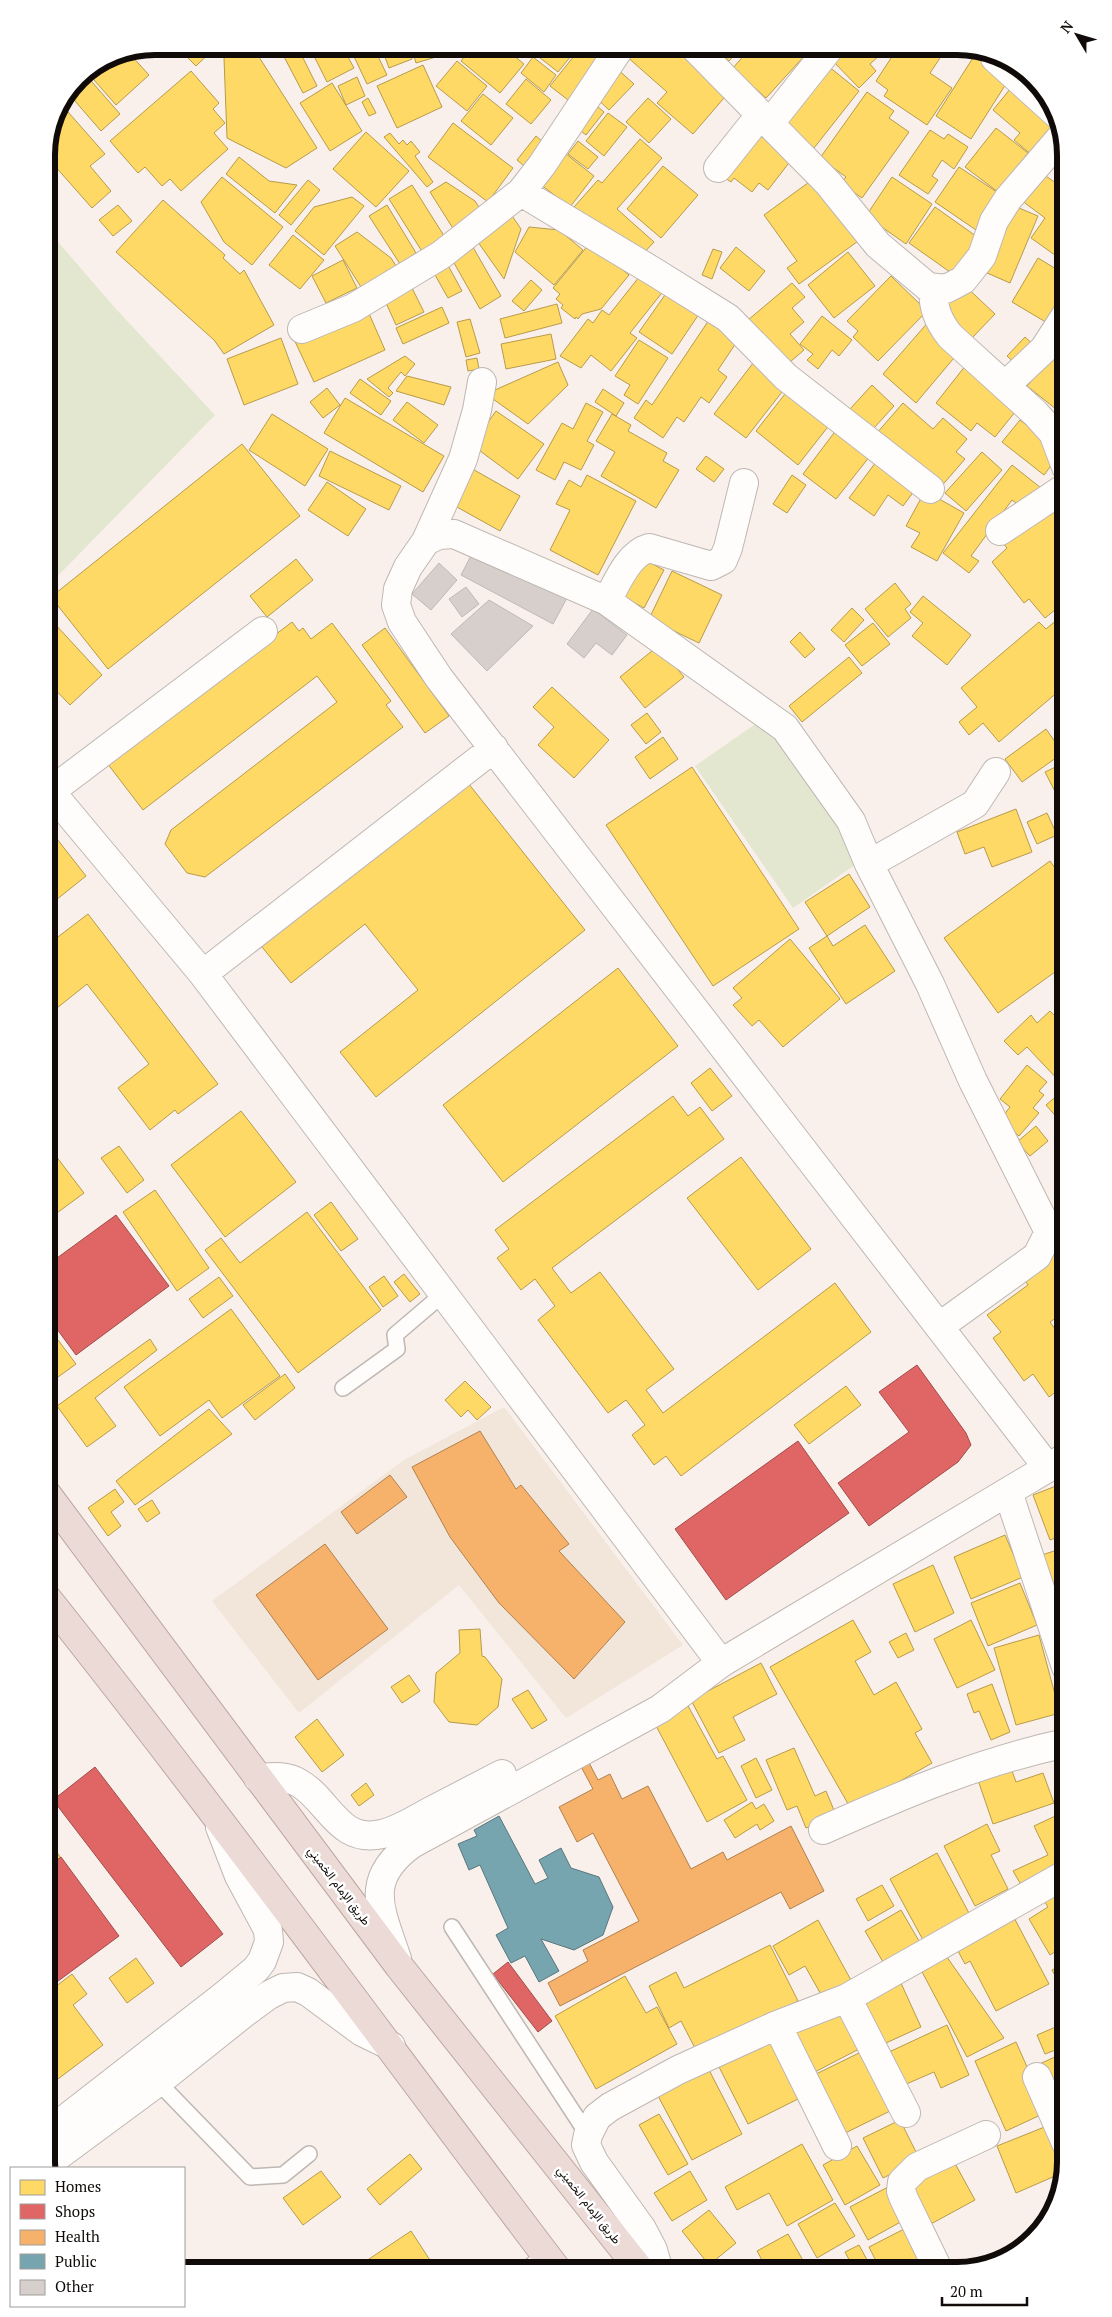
<svg xmlns="http://www.w3.org/2000/svg" width="1112" height="2317" viewBox="0 0 1112 2317" font-family="'PT Serif',Vazirmatn,serif">
<rect width="100%" height="100%" fill="#f9f0eb"/>
<path fill="#f2e6da" d="M504,1407L683,1645L566,1718L459,1585L299,1713L212,1601L404,1460Z"/>
<path fill="#e4e7cf" d="M46,228L116,309L215,415L46,588Z
M764,718L862,860L793,908L695,766Z"/>
<path fill="#ffd966" stroke="#b79b4a" d="M176,46H217L196,66Z
M243,46H252L317,148L286,168L227,138L224,58Z
M291,46H297L317,86L303,93L281,51Z
M309,46H342L354,68L327,82Z
M349,46H373L387,75L367,84Z
M381,46H407L412,59L389,68Z
M411,46H443L446,54L416,63Z
M472,46H502L524,64L500,93L461,61Z
M525,46H579L558,72Z
M582,46L604,64L572,103L550,86Z
M632,46H679L730,91L693,134L657,103L667,92L625,55Z
M711,46H742L729,61Z
M752,46H801L808,52L766,98L733,68Z
M843,46H875L882,53L870,64L876,71L859,88L831,59Z
M899,46H923L940,58L930,73L952,88L927,125L884,96L888,90L876,81Z
M128,52L149,75L116,105L87,72L114,54Z
M976,53L1011,76L971,139L936,116Z
M533,57L556,75L544,92L521,73Z
M457,61L487,86L467,111L436,86Z
M423,65L442,107L397,128L377,86Z
M828,66L859,91L814,148L782,124Z
M615,67L634,84L609,110L591,93Z
M191,71L219,103L213,109L225,123L214,133L228,149L181,191L170,179L162,186L145,167L138,173L110,141Z
M85,74L120,114L101,131L68,93L78,78Z
M357,77L365,96L346,105L338,86Z
M526,79L551,100L531,124L506,104Z
M332,83L362,131L330,151L300,103Z
M1015,83L1059,120L1033,156L1014,140L1020,133L993,110Z
M867,92L894,111L889,118L909,132L862,198L841,183L846,177L820,158Z
M483,94L513,118L491,145L461,121Z
M368,98L376,113L369,116L362,102Z
M648,98L671,119L649,143L626,122Z
M591,101L604,112L586,135L572,124Z
M61,104L105,154L90,166L111,191L92,208L46,156L55,113Z
M608,113L627,127L604,156L586,141Z
M453,123L513,168L488,202L428,157Z
M758,128L795,155L768,190L759,183L752,192L734,178L731,182L722,176Z
M996,128L1028,153L998,192L965,167Z
M930,130L944,139L948,134L968,147L954,169L942,160L932,176L938,180L928,194L899,175Z
M366,132L409,171L376,207L333,169Z
M390,133L399,144L403,140L407,145L411,141L420,152L415,156L433,182L427,187L384,137Z
M536,136L550,148L531,172L517,160Z
M640,139L662,158L617,209L654,242L640,257L574,207L598,180L602,183Z
M1063,139L1066,155V176L1046,161Z
M578,141L598,157L588,169L568,154Z
M561,150L594,176L570,207L536,181Z
M239,157L269,181L297,185L275,213L226,174Z
M663,166L698,195L661,238L627,209Z
M959,167L1003,196L979,232L935,202Z
M1040,172L1066,190V263L1031,238L1045,218L1021,200Z
M222,177L283,227L252,265L224,242L201,202Z
M816,177L861,239L799,284L787,268L797,261L764,215Z
M892,177L932,204L906,244L866,216Z
M308,180L320,190L291,225L279,215Z
M446,182L475,201L482,212L454,230L430,192Z
M412,185L446,239L423,253L389,199Z
M352,197L364,206L324,255L295,231L314,207Z
M163,200L225,255L223,258L240,274L244,270L274,325L224,354L214,340L116,252Z
M1007,203L1038,216L1010,283L978,269Z
M118,205L132,221L113,236L99,220Z
M387,205L416,253L400,264L369,216Z
M935,207L983,241L957,277L909,243Z
M508,210L521,229L504,279L473,235Z
M529,227L559,230L583,250L554,285L515,252Z
M357,232L391,258L396,266L361,287L335,246Z
M293,235L324,260L300,289L269,265Z
M470,242L501,296L480,309L449,254Z
M590,243L629,275L601,309L582,314L578,319L576,317L575,319L561,308L563,305L556,299L560,294L553,288Z
M736,247L765,271L749,291L720,268Z
M713,249L722,252L712,279L702,275Z
M848,252L875,286L834,318L808,285Z
M444,258L462,291L448,298L430,266Z
M1038,258L1066,275V295L1049,324L1012,302Z
M343,260L357,288L326,303L312,276Z
M643,272L665,289L630,333L637,338L611,371L591,355L581,368L560,356L588,319L593,323L602,310L609,315Z
M891,276L927,311L878,361L853,337L858,331L847,321Z
M531,280L542,290L524,311L512,301Z
M409,282L424,312L396,325L382,294Z
M792,283L805,297L792,308L804,322L790,334L804,350L783,368L748,320Z
M962,283L995,314L971,339L939,308Z
M667,292L699,314L672,354L639,332Z
M557,304L562,323L505,338L500,319Z
M442,307L449,323L403,344L396,328Z
M367,309L385,350L314,382L292,335Z
M822,316L852,340L839,356L832,350L818,369L807,360L813,354L800,344Z
M470,319L480,353L466,357L457,322Z
M709,320L738,340L718,370L727,377L709,403L701,397L684,422L677,417L663,438L634,418L646,400L652,405Z
M930,320L959,352L916,403L883,374Z
M551,334L556,359L506,369L501,344Z
M1025,337L1037,348L1019,367L1007,356Z
M281,338L298,384L244,405L227,359Z
M639,340L668,358L638,404L624,395L630,385L615,376Z
M1057,349L1066,356V417L1027,386Z
M405,356L415,364L405,376L401,372L388,388L393,393L389,397L367,379Z
M477,358L479,369L468,371L466,360Z
M757,358L789,383L746,438L714,414Z
M558,362L568,385L528,424L486,394Z
M966,365L1019,407L995,437L977,423L971,431L936,403Z
M407,376L451,387L444,405L396,391Z
M360,379L391,401L381,415L350,393Z
M792,385L834,419L798,465L756,431Z
M872,385L894,406L873,429L850,409Z
M327,388L340,405L323,418L310,402Z
M603,389L624,403L616,416L595,402Z
M345,398L444,456L423,492L324,433Z
M407,402L438,425L424,443L393,420Z
M586,403L603,412L587,441L594,445L581,470L564,462L555,480L536,470L562,423L573,429Z
M903,403L933,429L943,418L967,439L956,452L965,459L939,489L876,434Z
M496,411L544,444L518,479L472,445Z
M272,414L328,449L305,486L249,450Z
M612,414L631,425L628,431L667,453L663,461L679,470L656,508L601,476L615,452L596,441Z
M1020,420L1051,444L1056,459L1044,475L1002,442Z
M840,425L874,451L836,499L803,474Z
M242,444L300,516L108,669L51,597Z
M330,451L401,486L389,510L319,476Z
M982,452L1002,470L966,511L945,493Z
M706,456L724,469L714,482L696,469Z
M879,458L917,487L903,506L888,495L874,516L849,498Z
M1012,465L1041,488L1024,509L1012,500L971,556L979,561L969,573L943,553Z
M469,467L520,496L500,531L448,502Z
M587,475L636,501L598,575L550,550L570,510L556,504L569,480L581,487Z
M792,475L806,485L787,513L773,504Z
M327,482L366,509L348,536L308,510Z
M925,491L964,513L937,561L911,547L920,533L906,526Z
M1059,501L1066,509V601L1045,618L1029,599L1024,603L992,562L1007,548L1001,540Z
M639,557L664,570L644,608L620,595Z
M296,559L313,580L267,617L250,596Z
M672,571L722,595L699,643L649,619Z
M895,583L911,604L905,609L911,618L888,637L865,609Z
M923,596L971,635L947,665L912,636L923,623L910,612Z
M852,608L864,620L844,642L831,630Z
M1058,619L1066,628V685L999,742L983,723L969,735L959,722L977,707L961,688L1039,622L1046,629Z
M292,622L299,631L303,628L311,639L332,623L391,701L386,705L403,727L205,877L187,873L165,844L171,830L337,702L317,676L143,810L107,763Z
M54,623L102,675L70,705L46,680V630Z
M873,623L890,644L862,666L845,645Z
M385,628L449,716L425,733L362,645Z
M800,632L815,649L805,658L790,642Z
M658,646L684,677L645,708L620,677Z
M849,657L862,673L802,722L789,706Z
M552,687L609,740L574,778L538,745L554,727L533,707Z
M647,713L661,732L646,744L631,725Z
M1046,729L1063,753L1022,782L1005,759Z
M663,737L678,759L650,779L635,757Z
M1066,762V810L1065,811L1045,772Z
M692,767L799,929L713,986L606,825Z
M464,778L585,930L376,1097L340,1052L418,990L365,924L291,983L258,942Z
M1016,809L1032,852L992,867L984,847L965,854L957,832Z
M1047,813L1057,835L1037,844L1027,822Z
M46,825L86,876L46,908Z
M1050,861L1066,883V964L998,1013L944,938Z
M849,874L870,907L827,936L805,902Z
M88,914L218,1084L178,1114L175,1110L150,1130L118,1088L149,1064L87,984L57,1008L46,994V946Z
M865,925L895,971L846,1004L809,948L827,936L833,946Z
M790,939L840,999L783,1047L759,1020L752,1026L733,1005L742,998L733,988Z
M618,968L678,1046L503,1182L443,1105Z
M1050,1011L1066,1027V1079L1061,1083L1027,1047L1018,1055L1004,1041L1031,1015L1037,1023Z
M1027,1065L1047,1082L1039,1091L1044,1095L1033,1108L1039,1113L1019,1136L1000,1120L1010,1107L1000,1099Z
M710,1068L732,1096L712,1111L691,1083Z
M1066,1088V1128L1046,1105Z
M673,1096L688,1116L700,1107L724,1139L552,1268L571,1293L600,1272L674,1369L646,1390L663,1413L835,1283L871,1332L681,1476L666,1456L654,1465L632,1435L645,1425L626,1400L608,1413L538,1320L555,1306L535,1279L521,1290L497,1258L509,1249L495,1230Z
M241,1111L296,1182L225,1237L171,1165Z
M1036,1126L1048,1141L1030,1156L1017,1142Z
M46,1143L84,1193L46,1221Z
M119,1146L144,1180L127,1193L101,1158Z
M741,1157L811,1249L758,1290L687,1198Z
M155,1190L209,1268L177,1291L123,1212Z
M331,1202L358,1239L341,1251L314,1215Z
M307,1212L381,1310L298,1373L205,1250L221,1238L240,1263Z
M1066,1242V1311L1050,1322L1066,1344V1384L1049,1397L1033,1374L1024,1381L993,1338L1001,1332L987,1315L1028,1285L1021,1275Z
M404,1274L420,1294L410,1302L394,1282Z
M384,1276L398,1296L383,1307L369,1287Z
M219,1277L233,1296L203,1318L189,1299Z
M231,1309L280,1376L222,1418L209,1400L160,1436L124,1387Z
M150,1339L157,1350L95,1398L116,1426L87,1447L57,1406Z
M58,1340L76,1364L47,1385L46,1348Z
M285,1374L295,1388L255,1420L243,1405Z
M465,1381L491,1407L477,1420L468,1410L461,1417L445,1400Z
M846,1386L861,1405L809,1444L794,1425Z
M209,1409L232,1434L135,1505L116,1481Z
M1066,1482V1534L1050,1540L1033,1495Z
M115,1489L124,1502L111,1512L121,1526L108,1536L88,1508Z
M152,1500L160,1513L147,1522L138,1509Z
M1005,1535L1023,1577L971,1599L954,1557Z
M1066,1547V1614L1061,1616L1042,1555Z
M933,1565L954,1613L915,1632L893,1584Z
M1020,1583L1037,1625L988,1646L971,1603Z
M853,1620L871,1652L855,1661L874,1695L896,1682L922,1729L915,1733L932,1763L851,1809L770,1667Z
M971,1620L995,1670L957,1688L934,1639Z
M480,1629L482,1656L485,1657L502,1679L498,1707L477,1725L449,1722L434,1702L436,1673L460,1653L459,1630Z
M906,1633L914,1650L898,1658L889,1642Z
M1039,1635L1060,1713L1016,1725L994,1648Z
M761,1663L777,1694L733,1717L745,1740L719,1753L691,1700Z
M409,1675L420,1691L402,1703L391,1687Z
M992,1684L1010,1732L991,1740L979,1711L974,1713L967,1694Z
M528,1690L547,1720L532,1729L512,1699Z
M687,1704L717,1759L723,1756L747,1800L707,1822L654,1722Z
M317,1719L344,1755L322,1772L295,1737Z
M794,1748L815,1796L826,1791L836,1815L806,1828L797,1806L787,1810L766,1760Z
M756,1758L772,1790L756,1798L741,1766Z
M1011,1768L1016,1782L1043,1773L1054,1803L993,1824L978,1780Z
M366,1783L374,1795L359,1806L351,1795Z
M752,1802L756,1809L764,1804L774,1821L760,1830L757,1824L735,1838L724,1820Z
M1066,1811V1864L1023,1888L1013,1871L1048,1855L1034,1826Z
M987,1824L1000,1851L991,1855L1008,1889L975,1906L944,1846Z
M46,1837L68,1868L46,1884Z
M937,1853L970,1915L923,1940L890,1879Z
M1066,1881V1945L1050,1955L1029,1919L1048,1907L1041,1896Z
M882,1885L894,1906L868,1921L856,1899Z
M901,1910L919,1941L883,1962L865,1931Z
M1010,1910L1049,1984L996,2011L970,1961L965,1964L952,1940Z
M818,1920L852,1982L823,1998L805,1966L789,1975L773,1946Z
M770,1945L798,2001L697,2052L681,2021L669,2028L649,1986L676,1972L684,1988Z
M944,1953L1004,2038L967,2057L919,1966Z
M136,1958L154,1983L127,2003L109,1978Z
M1066,1963V1977L1058,1981L1052,1970Z
M72,1974L87,1994L73,2005L103,2045L46,2088V1994Z
M625,1976L646,2013L657,2007L677,2044L596,2089L555,2016Z
M900,1981L921,2027L875,2048L855,2002Z
M1066,1985V2005L1058,1990Z
M839,2009L859,2049L811,2074L790,2033Z
M1065,2023L1066,2046L1045,2054L1037,2035Z
M947,2025L969,2075L941,2088L934,2072L904,2085L889,2052Z
M772,2035L802,2097L748,2124L717,2063Z
M1016,2042L1047,2112L1006,2131L975,2061Z
M861,2052L890,2111L839,2136L810,2077Z
M1066,2052V2102L1053,2107L1035,2066Z
M708,2068L742,2134L692,2160L657,2094Z
M659,2114L688,2164L668,2175L639,2125Z
M900,2120L920,2160L883,2178L863,2138Z
M1052,2124L1066,2160L1062,2173L1016,2193L997,2146Z
M802,2144L833,2200L787,2226L769,2193L737,2210L725,2187Z
M857,2146L880,2185L845,2205L823,2165Z
M410,2154L422,2169L380,2205L367,2189Z
M952,2158L975,2200L929,2225L906,2182Z
M321,2171L341,2197L303,2225L283,2198Z
M690,2171L707,2200L672,2221L654,2193Z
M888,2187L906,2219L868,2240L850,2207Z
M835,2203L855,2236L817,2258L798,2224Z
M709,2210L736,2243L709,2265L682,2231Z
M908,2227L929,2271H881L869,2247Z
M411,2231L437,2271H351Z
M788,2234L809,2271H768L757,2251Z
M859,2245L873,2271H855L845,2252Z
M245,2260L255,2271H234Z
M750,2260L758,2271H736Z"/>
<path fill="#e06666" stroke="#a24b4a" d="M116,1215L169,1286L76,1355L46,1314V1266Z
M917,1365L966,1433L971,1445L958,1462L869,1526L838,1483L909,1432L879,1392Z
M798,1441L849,1513L726,1600L675,1529Z
M95,1767L223,1934L181,1967L53,1800Z
M61,1857L119,1936L46,1990V1868Z
M508,1962L552,2021L538,2032L493,1974Z"/>
<path fill="#f6b26b" stroke="#b1804d" d="M480,1431L516,1489L521,1485L569,1544L559,1551L625,1622L574,1679L499,1603L450,1537L412,1467Z
M390,1475L407,1497L357,1534L341,1512Z
M325,1544L388,1629L318,1680L256,1595Z
M586,1757L598,1780L610,1774L622,1799L648,1786L691,1869L723,1852L727,1860L791,1826L824,1891L790,1909L781,1892L560,2006L548,1983L588,1961L583,1950L639,1921L593,1833L577,1842L559,1807L593,1789L578,1761Z"/>
<path fill="#76a5af" stroke="#57777d" d="M499,1816L535,1884L548,1878L539,1860L561,1848L571,1868L599,1877L613,1907L603,1935L574,1950L541,1939L559,1971L539,1982L525,1956L511,1963L496,1935L508,1928L480,1865L469,1870L458,1844L477,1836L474,1830Z"/>
<path fill="#d6cfcc" stroke="#bfb8b6" d="M475,548L567,598L553,624L461,575Z
M439,563L457,580L431,610L412,594Z
M466,587L479,604L462,617L449,599Z
M489,600L533,626L487,671L451,634Z
M593,609L627,635L612,655L596,643L584,658L567,644Z"/>
<g fill="none" stroke-linecap="round" stroke-linejoin="round">
<g stroke="#beb7b2" stroke-width="18">
<path id="lane" d="M343,1388L397,1349L395,1335L443,1294
M452,1927L588,2135
M158,2082L250,2177L283,2175L309,2154
M525,2271L545,2254"/>
</g>
<g stroke="#beb7b2" stroke-width="30">
<path id="street" d="M693,46L828,183L878,245L928,287L946,289L963,280L982,256L994,221L1008,199L1062,136
M995,58L1058,115
M770,123L831,46
M718,168L761,114
M521,192L656,273L728,318L786,377L930,489
M933,288C933,308 938,321 950,336L1035,413L1053,433L1066,467
M302,329L353,308L441,255L521,192L542,165L621,46
M482,382L477,410L463,459L426,541L408,567L398,589L396,605L402,622L439,678L1048,1468
M1005,386L1044,349L1066,315
M1000,531L1066,487
M426,541L439,535L454,534L607,601L785,728L851,821L869,864L930,984L973,1081L1049,1232L1037,1256L940,1326
M607,601C617,583 628,554 649,548L711,566L723,560L728,548L744,483
M46,786L203,974L721,1663
M51,791L263,631
M869,864L975,804L996,772
M203,974L494,748
M1008,1492L1066,1667
M823,1830C904,1794 978,1762 1066,1743
M847,1998L906,2113
M777,2025L837,2146
M1037,2077L1066,2143
M659,2271L653,2250L642,2229L594,2162L586,2145L588,2135L597,2117L610,2107L678,2070L777,2025L847,1998L1066,1874
M939,2271L904,2199L901,2191L902,2182L917,2167L986,2135"/>
</g>
<g stroke="#beb7b2" stroke-width="30">
<path id="secondary" d="M258,1778C272,1777 286,1775 299,1783C329,1800 338,1844 382,1834C398,1830 413,1821 427,1813C452,1800 477,1787 502,1774
M397,1959C381,1910 362,1880 412,1844L660,1709L721,1663L1066,1457
M46,2134L222,1997L256,1969L262,1961L269,1942L268,1930L239,1876L220,1827
M47,2164L158,2082L243,2014L269,1995L283,1988L297,1987L308,1992L362,2032L391,2046"/>
</g>
<g stroke="#bba5a1" stroke-width="30">
<path id="highway" d="M46,1493L399,1966L641,2271
M46,1597C222,1818 387,2046 558,2271"/>
</g>
<use href="#lane" stroke="#fefdfc" stroke-width="15"/>
<use href="#street" stroke="#fefdfc" stroke-width="28"/>
<use href="#secondary" stroke="#fefdfc" stroke-width="28"/>
<use href="#highway" stroke="#ecdad7" stroke-width="28"/>
</g>
<g text-anchor="middle" stroke-width="5" stroke-linejoin="round" paint-order="stroke">
<g font-size="12" fill="#100b08" stroke="#fff">
<text transform="translate(339 1886) rotate(53)" y="4">طريق الإمام الخميني</text>
<text transform="translate(589 2205) rotate(52)" y="4">طريق الإمام الخميني</text>
</g>
</g>
<path d="M0 0H1112V2317H0ZM155 55H957A100 100 0 0 1 1057 155V2162A100 100 0 0 1 957 2262H155A100 100 0 0 1 55 2162V155A100 100 0 0 1 155 55Z" fill="#fff" fill-rule="evenodd"/>
<path fill="none" stroke="#100b08" stroke-width="6" d="M155 55H957A100 100 0 0 1 1057 155V2162A100 100 0 0 1 957 2262H155A100 100 0 0 1 55 2162V155A100 100 0 0 1 155 55Z"/>
<rect x="10" y="2167" width="175" height="140" fill="#ffffff" stroke="#9f9d9c"/>
<rect x="20" y="2180" width="25" height="15" fill="#ffd966" stroke="#9f9d9c"/>
<text x="55" y="2192" font-size="15" fill="#100b08">Homes</text>
<rect x="20" y="2204" width="25" height="15" fill="#e06666" stroke="#9f9d9c"/>
<text x="55" y="2217" font-size="15" fill="#100b08">Shops</text>
<rect x="20" y="2230" width="25" height="15" fill="#f6b26b" stroke="#9f9d9c"/>
<text x="55" y="2242" font-size="15" fill="#100b08">Health</text>
<rect x="20" y="2254" width="25" height="15" fill="#76a5af" stroke="#9f9d9c"/>
<text x="55" y="2267" font-size="15" fill="#100b08">Public</text>
<rect x="20" y="2280" width="25" height="15" fill="#d6cfcc" stroke="#9f9d9c"/>
<text x="55" y="2292" font-size="15" fill="#100b08">Other</text>
<g transform="translate(1077 35) rotate(308)" stroke="#ffffff" stroke-width="4" paint-order="stroke">
<path d="M0-4L9 19L0 12L-9 19Z" fill="#100b08"/>
<text y="-8" font-size="14" font-weight="bold" text-anchor="middle" fill="#100b08">N</text>
</g>
<path d="M942 2297v8h85v-8" fill="none" stroke="#100b08" stroke-width="2.5"/>
<text x="950" y="2297" font-size="15" fill="#100b08" stroke="#ffffff" stroke-width="4" paint-order="stroke">20 m</text>
</svg>
